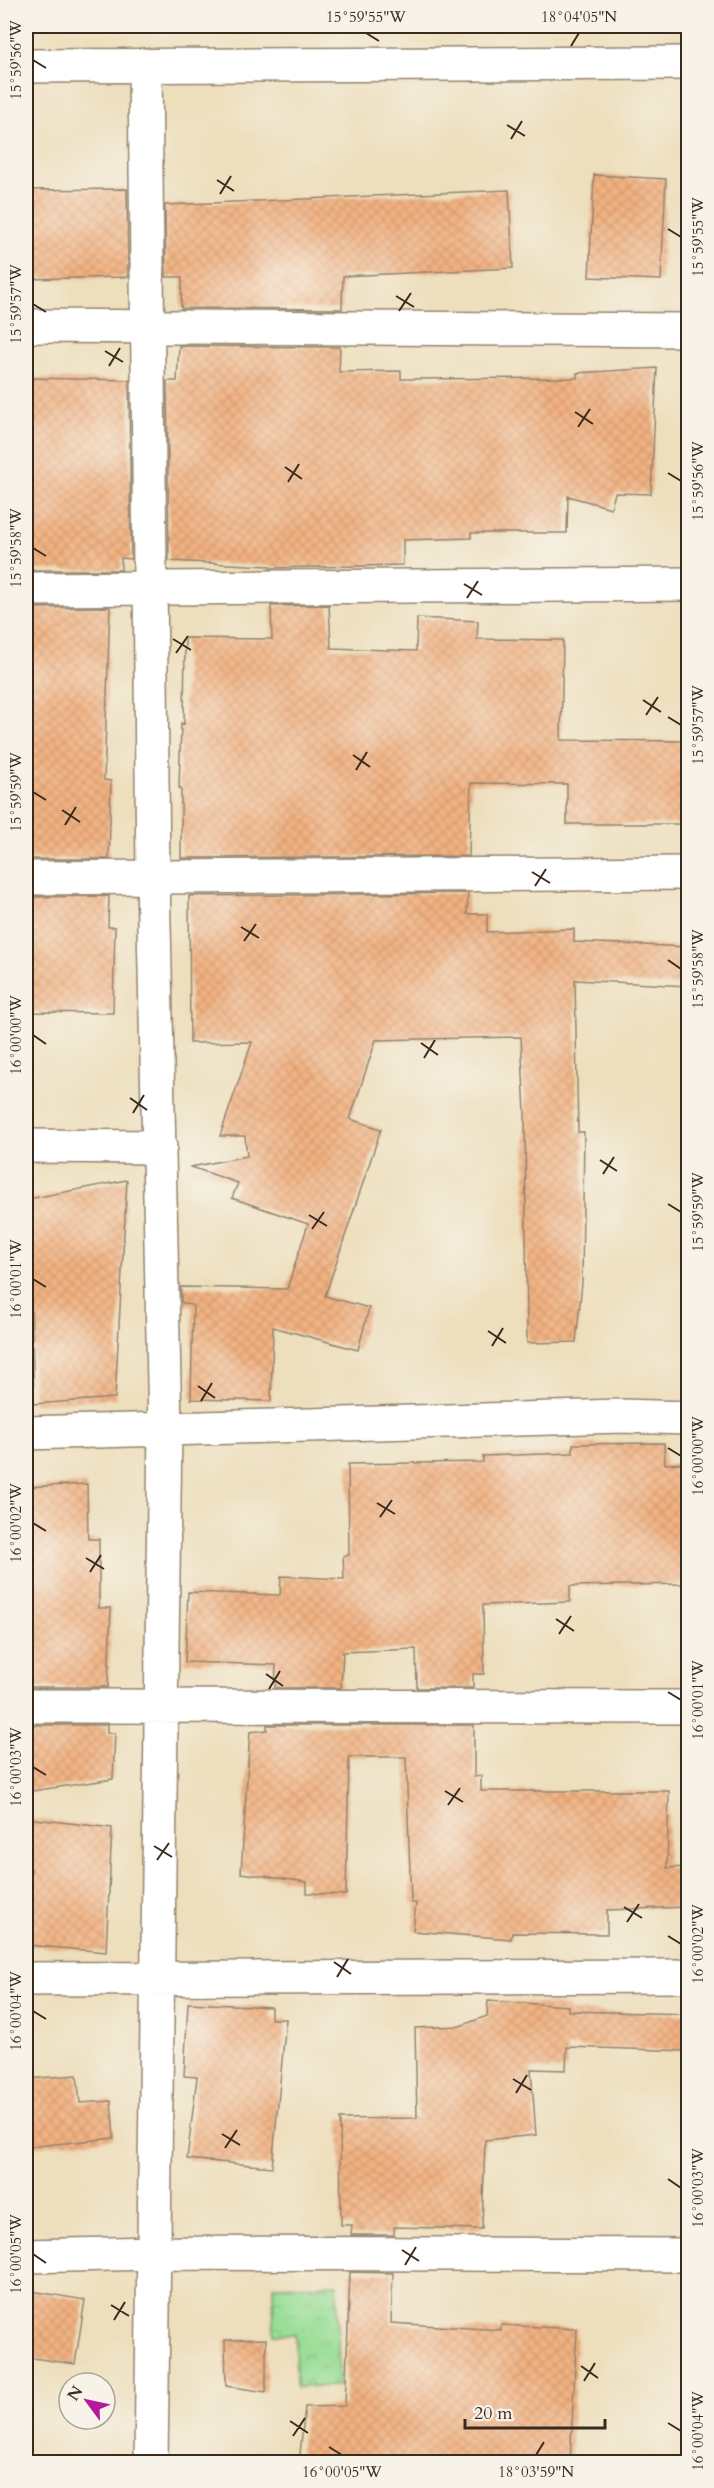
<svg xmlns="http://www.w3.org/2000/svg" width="714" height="2488" viewBox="0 0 714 2488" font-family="Cardo,serif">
<defs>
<pattern id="park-crowns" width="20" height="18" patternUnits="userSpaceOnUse" patternTransform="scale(1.5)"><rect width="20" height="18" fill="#9ade97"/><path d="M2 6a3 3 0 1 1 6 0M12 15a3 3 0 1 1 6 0" fill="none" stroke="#86bf82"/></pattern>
<pattern id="building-cross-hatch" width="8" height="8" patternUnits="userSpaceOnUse" patternTransform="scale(1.5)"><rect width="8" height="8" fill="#f2b282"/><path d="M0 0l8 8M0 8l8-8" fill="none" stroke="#d09970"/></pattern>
</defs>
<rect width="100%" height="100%" fill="#f7f3e8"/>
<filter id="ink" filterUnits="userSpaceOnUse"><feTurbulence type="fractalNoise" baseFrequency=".0167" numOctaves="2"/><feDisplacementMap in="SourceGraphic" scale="12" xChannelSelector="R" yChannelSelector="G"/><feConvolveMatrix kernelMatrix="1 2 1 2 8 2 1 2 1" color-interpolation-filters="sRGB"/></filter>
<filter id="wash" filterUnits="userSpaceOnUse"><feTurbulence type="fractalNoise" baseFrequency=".008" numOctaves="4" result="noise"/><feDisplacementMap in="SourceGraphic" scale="24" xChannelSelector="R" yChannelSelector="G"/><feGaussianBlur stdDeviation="1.35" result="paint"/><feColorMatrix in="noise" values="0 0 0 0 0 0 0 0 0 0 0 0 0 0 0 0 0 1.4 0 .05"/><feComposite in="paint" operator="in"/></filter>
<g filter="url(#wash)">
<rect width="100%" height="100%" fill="#eddebc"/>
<path fill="url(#park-crowns)" stroke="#6a845a" stroke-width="1.5" d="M337,2284L339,2386L296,2387L295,2334H274L273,2286Z"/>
<g id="blocks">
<path fill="url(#building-cross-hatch)" d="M594,175L666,179L661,280L589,277Z
M127,189L128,277L26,279V190Z
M509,190L513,268L343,276L342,309L181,308L182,277H166L165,205Z
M179,346L340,347L339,372L401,371V379L577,378V373L657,368L651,494L615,493L611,508L568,496L567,533H471V538L403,540V565L270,568V566L169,561L167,381H177Z
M26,378L129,380L131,559L121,558V570H27Z
M329,605L331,648L416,651L417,618L478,621L477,639L563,640L561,740L688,741V824H567V784L471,783L469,856L181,858V788H179L181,723L184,724L185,638L272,639L271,606Z
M110,607L104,780L111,781L109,859H27L29,769H26V719L30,608Z
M468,893L467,914H487V932L574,929V942L688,947V986L575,980L578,1132H584L582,1283L576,1342L527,1343L525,1113L521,1037L376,1040L350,1119L381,1129L325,1296L369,1308L358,1350L273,1327L271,1401L191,1399L193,1306L181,1302V1287L287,1289L308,1224L232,1198L238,1183L191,1167L247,1156L245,1136H220L252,1042L190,1043L189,896Z
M109,896L108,927H115L113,1013L26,1012V897Z
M127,1180L115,1398L34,1404L28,1199Z
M664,1443L665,1464L688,1463V1584L570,1586V1602L483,1605L484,1674H473V1688H417L416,1649L343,1652L341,1688H275L276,1665L185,1662L188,1592L280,1595L281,1576L344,1579L343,1556L349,1555L348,1464L483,1462V1456L573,1453V1444Z
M87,1484L88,1539H99V1608H111L108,1687H30L31,1681H26L29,1602H26V1487Z
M28,1725H107V1733H115L113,1779L26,1792Z
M267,1725H474V1777L481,1776V1791H669L667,1868L688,1867V1907L607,1910V1934L512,1933L511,1939L413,1931L416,1903H411L406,1757H349L346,1895L307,1893V1882L241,1873L250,1732L267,1730Z
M26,1818L112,1828L106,1952L26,1945L31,1869H26Z
M488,2001L568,2006V2011L688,2014V2051L567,2047L566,2070L531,2069L536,2135L485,2140L482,2229L394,2227V2235H351L352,2225H341L340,2119L417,2118L415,2028L460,2026L487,2016Z
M188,2003L271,2007V2019H286L272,2167L187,2159L197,2077L184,2076Z
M77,2075L80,2103L111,2101L114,2138L26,2147V2079Z
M350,2272L393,2273L391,2323L501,2330V2325L577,2329L570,2463L413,2459L412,2463H299L305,2407L345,2406Z
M26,2290L85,2300L75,2364L26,2357Z
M266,2339V2392L226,2386L225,2340Z"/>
</g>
</g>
<g filter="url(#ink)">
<use href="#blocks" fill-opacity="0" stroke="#94846d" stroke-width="1.5"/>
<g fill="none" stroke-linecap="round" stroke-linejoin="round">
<g stroke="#94846d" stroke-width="36">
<path id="street" d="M145,65L153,878L165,1428L151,2462
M26,326L688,330
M26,589L688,584
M26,878L688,873
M26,1146L160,1147
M26,1433L621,1416L688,1418
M26,1706L688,1707
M26,1979L688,1976
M26,2256L153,2253L688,2255"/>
</g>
<g stroke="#94846d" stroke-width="36">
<path id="secondary" d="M26,66L688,63"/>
</g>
<use href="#street" stroke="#fff" stroke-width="33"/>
<use href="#secondary" stroke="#fff" stroke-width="33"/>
</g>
</g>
<path fill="none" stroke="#3b2a1e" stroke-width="2" d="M366,33L379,41M571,46L579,33M33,60L46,68M507,125L525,136M511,139L522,121M217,180L234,191M220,194L231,176M668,229L681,237M396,296L414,307M33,304L46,312M399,311L411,293M105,351L123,362M109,366L120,348M575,412L593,424M578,427L590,409M285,467L302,479M668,473L681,481M288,482L299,464M33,548L46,556M464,584L482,595M467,598L478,581M173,639L191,650M176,653L188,636M643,700L661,712M646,715L658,697M668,717L681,725M353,755L370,767M356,770L367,752M33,792L46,800M62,810L80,822M65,825L76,807M532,872L550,883M535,886L546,869M241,927L259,938M244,941L256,924M668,960L681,969M33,1035L46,1044M421,1043L438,1055M424,1058L435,1040M130,1098L147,1110M133,1113L144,1095M600,1160L617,1171M603,1174L614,1157M668,1204L681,1212M309,1215L327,1226M312,1229L324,1212M33,1279L46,1287M488,1331L506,1343M492,1346L503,1328M198,1386L215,1398M201,1401L212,1383M668,1448L681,1456M377,1503L395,1514M380,1517L392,1500M33,1523L46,1531M86,1558L104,1569M90,1572L101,1555M556,1619L574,1631M559,1634L571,1616M266,1674L283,1686M269,1689L280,1671M668,1692L681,1700M33,1767L46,1775M445,1791L463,1802M448,1805L460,1788M154,1846L172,1857M157,1860L169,1843M624,1907L642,1918M627,1922L639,1904M668,1936L681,1944M334,1962L351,1974M337,1977L348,1959M33,2011L46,2019M513,2079L531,2090M516,2093L527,2075M222,2134L240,2145M225,2148L237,2130M668,2179L681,2188M402,2250L419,2261M33,2254L46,2263M405,2265L416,2247M111,2305L129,2316M114,2320L125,2302M581,2366L598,2378M584,2381L595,2363M290,2421L308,2433M668,2423L681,2431M293,2436L305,2418M329,2447L342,2455M536,2455L544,2442"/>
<rect width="714" height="2488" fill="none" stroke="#f7f3e8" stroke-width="66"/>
<g transform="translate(87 2401) rotate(303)"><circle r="28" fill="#f7f3e8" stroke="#aca397" stroke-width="1.5"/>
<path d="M0-4.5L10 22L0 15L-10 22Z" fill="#b5179e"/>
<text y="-9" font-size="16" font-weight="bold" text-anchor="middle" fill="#3b2a1e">N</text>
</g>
<path d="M465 2419v9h140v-9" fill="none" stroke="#3b2a1e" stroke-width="3"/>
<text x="474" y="2419" font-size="18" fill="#3b2a1e" stroke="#f7f3e8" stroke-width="4.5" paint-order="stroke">20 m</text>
<rect x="33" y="33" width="648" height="2422" fill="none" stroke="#3b2a1e" stroke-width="2"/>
<g font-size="15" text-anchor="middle" fill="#3b2a1e">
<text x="366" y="22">15°59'55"W</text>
<text x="579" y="22">18°04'05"N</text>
<text transform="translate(16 60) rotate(-90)" y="5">15°59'56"W</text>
<text transform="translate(698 237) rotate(-90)" y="5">15°59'55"W</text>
<text transform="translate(16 304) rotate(-90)" y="5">15°59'57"W</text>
<text transform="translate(698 481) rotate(-90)" y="5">15°59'56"W</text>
<text transform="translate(16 548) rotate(-90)" y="5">15°59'58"W</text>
<text transform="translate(698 725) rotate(-90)" y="5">15°59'57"W</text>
<text transform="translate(16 792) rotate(-90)" y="5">15°59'59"W</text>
<text transform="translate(698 969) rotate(-90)" y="5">15°59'58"W</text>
<text transform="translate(16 1035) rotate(-90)" y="5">16°00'00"W</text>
<text transform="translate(698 1212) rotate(-90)" y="5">15°59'59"W</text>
<text transform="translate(16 1279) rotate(-90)" y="5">16°00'01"W</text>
<text transform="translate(698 1456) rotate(-90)" y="5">16°00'00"W</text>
<text transform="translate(16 1523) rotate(-90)" y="5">16°00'02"W</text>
<text transform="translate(698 1700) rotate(-90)" y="5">16°00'01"W</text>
<text transform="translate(16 1767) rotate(-90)" y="5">16°00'03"W</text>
<text transform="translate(698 1944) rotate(-90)" y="5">16°00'02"W</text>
<text transform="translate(16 2011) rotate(-90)" y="5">16°00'04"W</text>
<text transform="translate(698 2188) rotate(-90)" y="5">16°00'03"W</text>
<text transform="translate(16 2254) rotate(-90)" y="5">16°00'05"W</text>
<text transform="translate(698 2431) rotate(-90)" y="5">16°00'04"W</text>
<text x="342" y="2477">16°00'05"W</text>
<text x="536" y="2477">18°03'59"N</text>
</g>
</svg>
